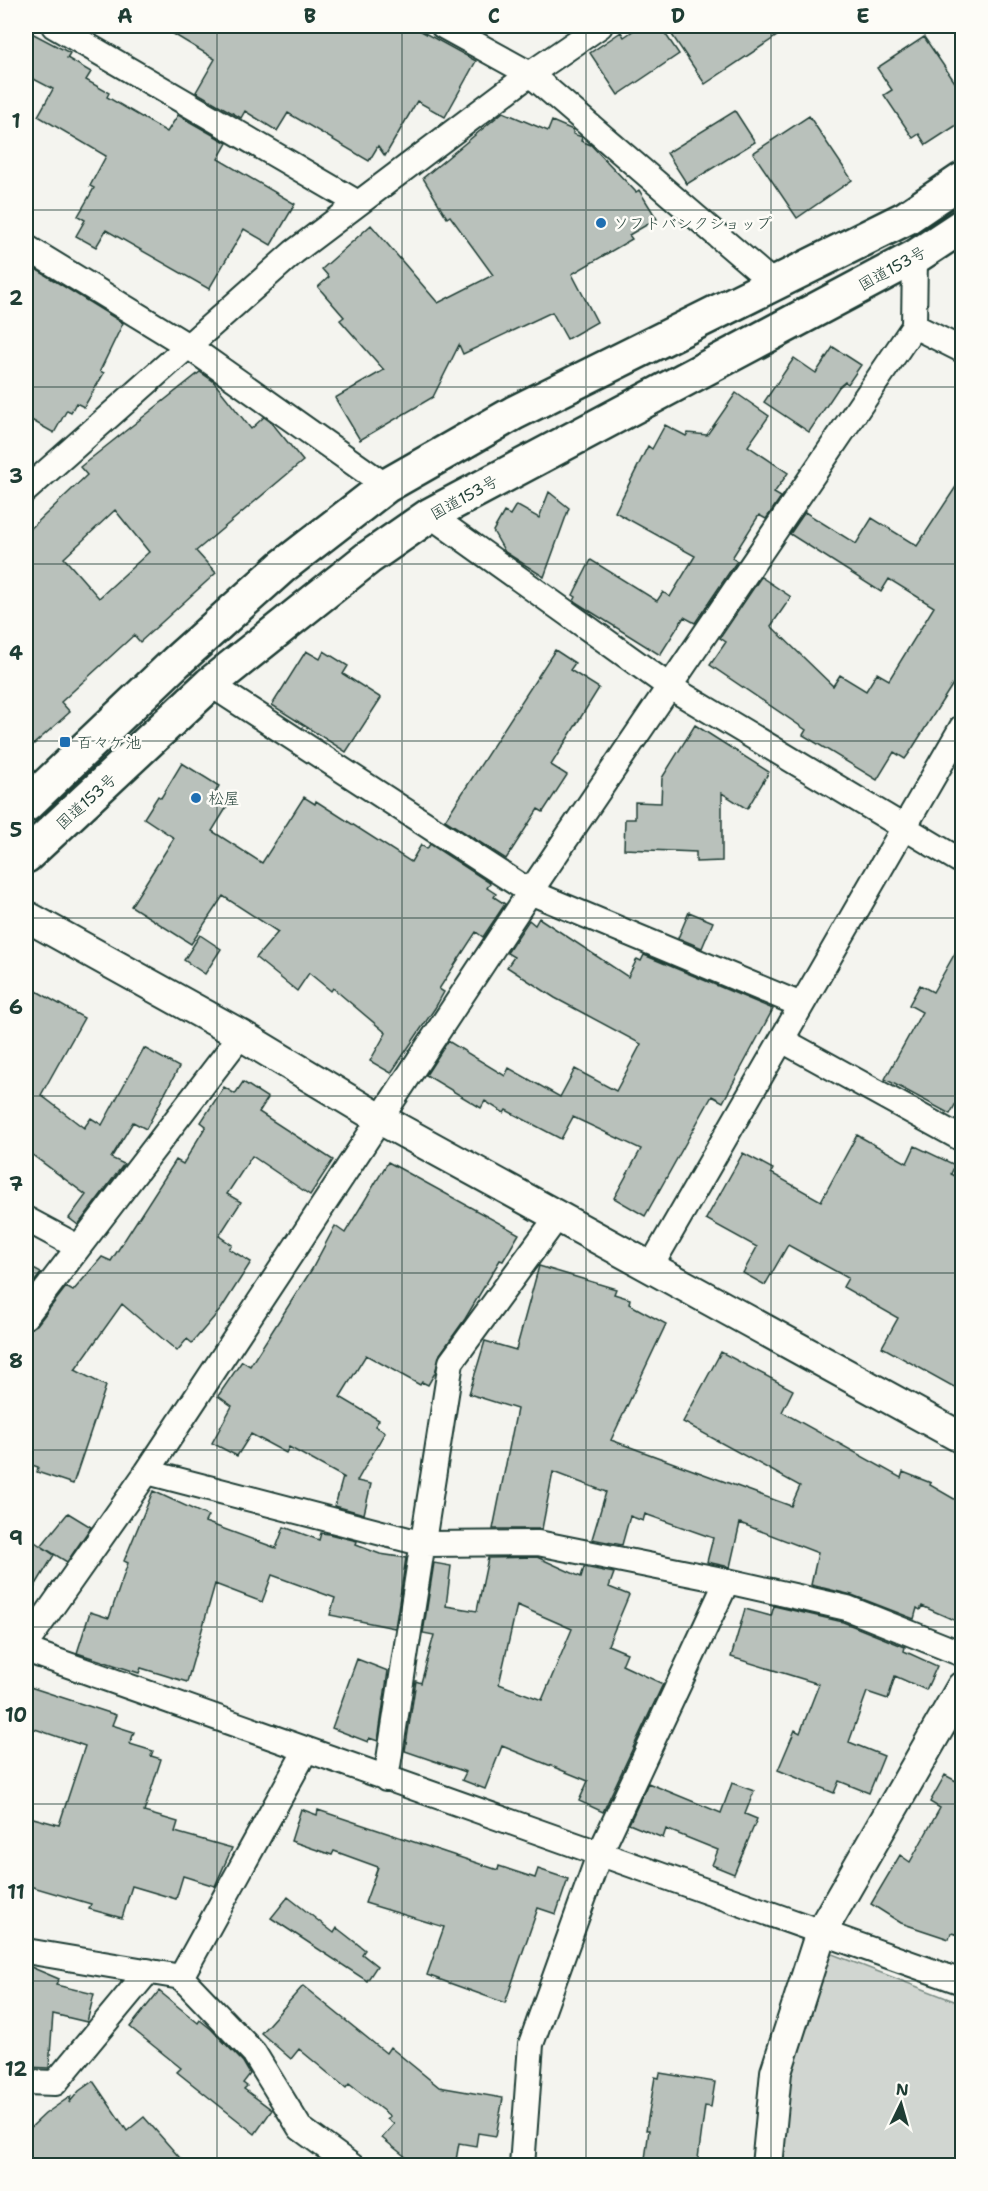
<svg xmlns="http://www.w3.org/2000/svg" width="988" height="2191" viewBox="0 0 988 2191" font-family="'Shantell Sans','Klee One',sans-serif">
<rect width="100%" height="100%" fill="#f4f4ef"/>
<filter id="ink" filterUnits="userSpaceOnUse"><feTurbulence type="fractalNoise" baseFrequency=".0167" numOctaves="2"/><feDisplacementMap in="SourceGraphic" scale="12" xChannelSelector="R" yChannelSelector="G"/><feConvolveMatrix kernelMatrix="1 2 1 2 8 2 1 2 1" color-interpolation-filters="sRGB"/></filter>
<g filter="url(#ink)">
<path fill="#d1d6d1" stroke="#788a82" stroke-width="1.5" d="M827,1952L962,2004V2165L840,2166L780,2161L789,2082Z"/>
<path fill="#b9c1bb" stroke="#1f3d34" stroke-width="1.5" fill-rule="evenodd" d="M160,26H412L476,61L445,117L417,101L385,156L378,146L369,161L288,113L277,131L245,111L241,118L196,92L215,59Z
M640,26H660L679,54L618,95L590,53L621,32L624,37Z
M666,26H792L705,84Z
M26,30L70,53L67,58L91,72L86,80L109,93L107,97L167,132L178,115L227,143L218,159L295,204L271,245L244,229L209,289L106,230L96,247L76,236L85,220L78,216L94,188L90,186L106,156L38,116L53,89L26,75Z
M924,37L963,94V121L926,145L919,134L913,138L884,95L892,90L877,68Z
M735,111L755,142L687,184L667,153Z
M503,112L548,131L552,121L573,130V134L582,137L581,141L591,145L636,192L639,190L657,219L629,235L632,239L572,274L597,322L567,339L552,312L463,354L459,345L433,397L360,440L335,398L384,370L340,320L344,317L318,287L329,277L322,269L371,225L438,303L493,275L450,216L447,218L423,178Z
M809,116L852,180L797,218L753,153Z
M26,263L123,323L100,371L104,373L84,407L76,403L71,412L67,410L54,433L26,417Z
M833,347L861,365L848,384L845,382L839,387L809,432L764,402L794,358L816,373Z
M200,372L213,381L251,429L264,417L272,423L303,461L196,551L216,573L140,642L134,635L61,702L70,712L26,751V533L87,475L80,467ZM115,510L149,552L99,598L64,558Z
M736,393L769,416L748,446L788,473L774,493L781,497L766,519L759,515L732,558L737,561L695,623L684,617L660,655L585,608L574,601L576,597L573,595L591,560L657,601L663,592L670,597L695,556L615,512L648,446L652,449L665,425L686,436L688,433L707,435Z
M963,476V668L910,752L905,759L894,752L877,780L803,735L806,730L710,665L726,642L720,638L761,577L791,597L771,626L833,686L840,675L866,691L877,673L889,680L934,607L889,579L881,592L790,534L805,512L856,544L872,518L917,546Z
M549,492L569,508L544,577L505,552L493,531L504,512L510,515L516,505L539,518Z
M555,650L575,663L570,670L599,688L551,765L567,775L543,812L538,809L506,859L445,820Z
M306,651L320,659L324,651L348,666L343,674L381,698L346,752L272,705Z
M695,725L769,772L747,809L722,793V861L696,862V852L624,849L625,819H635V802L661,803L662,778Z
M182,763L219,786L215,793L230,802L212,831L262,863L304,797L315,804L316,801L411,862L421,845L427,849L430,844L490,883L487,888L496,894L494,897L505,904L483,937L476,932L439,989L444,992L435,1008L391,1073L370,1061L386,1033L333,988L331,991L309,973L297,991L256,958L278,932L223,896L191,944L131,906L174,838L144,818L158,796L161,798Z
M689,912L713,922L702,948L678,938Z
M539,918L628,977L637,959L641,961L644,955L773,1009L723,1102L712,1096L645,1216L614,1198L641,1149L573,1117L561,1139L506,1110L504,1113L485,1101L481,1108L426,1075L448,1041L505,1076L509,1068L560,1097L575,1069L616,1091L641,1044L555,998L507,967L514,957L507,953L529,920L535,925Z
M200,935L221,949L205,974L184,960Z
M963,939V1090L950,1114L885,1079L922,1012L909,1005L920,985L933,992Z
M26,985L84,1018L41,1095L84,1128L91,1118L102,1125L144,1048L179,1067L146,1129L133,1122L111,1158L124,1164L78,1225L69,1218L86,1195L26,1150Z
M243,1082L268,1098L259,1112L333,1160L310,1195L252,1156L227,1194L241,1202L219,1236L232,1245L229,1249L251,1262L221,1309L192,1343L187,1339L177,1351L122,1304L75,1370L106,1386L73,1484L37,1472L38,1467L26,1463V1330L37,1325L66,1287L73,1291L102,1257L111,1261L176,1160L183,1164L206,1126L201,1122L224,1087L235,1094Z
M857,1135L907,1163L915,1146L955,1165L951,1174L963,1180V1392L882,1347L898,1318L843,1287L848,1278L788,1245L765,1285L743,1273L757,1247L706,1219L743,1153L773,1169L771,1173L821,1201Z
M388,1162L519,1234L503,1261L500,1260L465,1319L440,1354L435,1373L428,1385L422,1382L420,1385L366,1355L340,1397L379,1420L375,1426L385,1432L357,1481L371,1484L364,1514L335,1506L343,1477L345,1478L289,1447L286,1453L251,1434L237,1456L212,1443L232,1406L218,1396L242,1361L250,1366L312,1269L335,1226L345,1233Z
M26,1265L41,1273L26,1293Z
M539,1266L616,1289L614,1294L630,1299L629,1304L666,1324L611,1440L791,1506L800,1486L683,1422L721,1352L793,1390L782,1412L901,1478L903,1472L931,1483L930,1485L963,1504V1624L922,1606L920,1610L917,1608L914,1619L852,1595L811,1585L818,1553L740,1523L730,1567L707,1562L713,1538L645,1514L643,1521L630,1516L622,1545L592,1539L606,1492L553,1472L542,1529H493L517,1409L469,1394L485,1341L516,1350Z
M153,1491L208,1516L205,1522L276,1548L284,1527L319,1540L321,1533L329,1534L357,1541L356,1545L380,1554L406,1558L395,1628L330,1615L335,1598L272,1575L262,1602L215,1584L187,1682L141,1668L139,1673L77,1653L90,1612L109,1618L128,1563L124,1561Z
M68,1513L91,1527L67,1562L41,1546Z
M26,1536L54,1555L26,1601Z
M537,1557L581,1577L584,1567L614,1573L609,1587L629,1595L608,1645L627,1653L622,1665L663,1684L603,1812L579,1801L588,1781L502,1746L485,1789L462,1780L466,1772L405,1751L416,1681L421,1683L434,1635L423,1633L434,1563L451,1566L446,1606L477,1611L488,1558ZM517,1605L572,1629L542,1700L499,1684Z
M774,1606L843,1622L905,1647L904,1651L937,1666L926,1690L895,1676L888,1699L867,1692L849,1742L884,1756L869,1793L839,1781L834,1793L778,1770L795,1730L800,1733L819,1684L731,1657L745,1609L771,1616Z
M357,1659L388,1671L378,1741L369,1738L368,1742L332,1728Z
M30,1687L116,1715L112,1725L134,1732L130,1744L153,1751L151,1756L161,1759L144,1812L178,1822L175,1832L232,1848L215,1886L183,1876L176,1899L132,1886L122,1918L89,1909L91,1904L26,1885V1816L59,1825L85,1746L26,1726V1700Z
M963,1769V1936L951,1933L949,1939L901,1923L871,1904L900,1855L910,1862L940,1808L930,1802L945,1775L956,1781Z
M648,1783L721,1813L732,1783L754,1791L745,1814L757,1819L734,1874L712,1865L718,1850L666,1829L663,1838L629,1824Z
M301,1809L317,1815L318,1810L498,1870L499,1866L535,1878L538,1869L568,1879L556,1914L538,1908L505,2003L427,1975L444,1927L365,1903L378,1867L334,1851L332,1855L291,1841Z
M288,1897L334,1933L337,1928L365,1950L362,1954L377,1966L367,1981L271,1918Z
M26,1965L59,1979L56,1985L94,1994L87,2022L53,2014L49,2068L26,2067Z
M303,1986L386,2053L390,2047L439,2087L503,2098L496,2136L478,2133L476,2146L459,2143L455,2166H417L382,2138L394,2124L387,2119L390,2116L349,2084L346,2088L299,2049L291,2059L261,2033Z
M159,1991L198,2023L200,2020L211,2029L243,2062L250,2074L243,2083L247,2086L244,2089L272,2110L255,2134L177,2072L181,2068L130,2027Z
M660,2073L715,2082L711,2107L705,2106L697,2166H644L649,2130H646L655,2077L659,2078Z
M93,2081L127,2131L144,2117L187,2166H26V2132L45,2114L71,2096L69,2103L79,2091Z"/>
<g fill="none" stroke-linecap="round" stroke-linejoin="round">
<g stroke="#1f3d34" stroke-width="28">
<path id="minor" d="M54,26L358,203
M443,26L530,74L774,284
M26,247L188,346L386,486
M914,326L962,350
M26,490L294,252L530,74L600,26
M430,515L670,687L962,862
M210,684L530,892L801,1005
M782,1040L962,1139
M26,1219L78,1247
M651,1266L962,727
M26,1316L241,1035
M147,1472L424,1544L538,1543L727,1581L847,1608L962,1654
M26,1644L147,1472L530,892L914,326L915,257
M26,1650L962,1982
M386,1779L451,1362L558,1216
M26,1951L181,1977L254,2053L300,2128L352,2166
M181,1977L306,1750
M26,2082L55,2083L148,1971
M522,2166L531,2044L599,1855L727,1581"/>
</g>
<g stroke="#1f3d34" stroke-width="34">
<path id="tertiary" d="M26,916L241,1035L382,1120L962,1438
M767,2166L776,2072L821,1932L962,1687"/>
</g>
<g stroke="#1f3d34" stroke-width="38">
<path id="trunk" d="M26,805L176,662L283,566L386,486L514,413L906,218L962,180
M26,856L210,684L368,558L430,515L915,257L962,226"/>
</g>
<use href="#minor" stroke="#fdfcf7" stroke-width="24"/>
<use href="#tertiary" stroke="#fdfcf7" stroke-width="30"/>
<use href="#trunk" stroke="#fdfcf7" stroke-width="33"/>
</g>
</g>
<path fill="none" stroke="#1f3d34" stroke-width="1.5" stroke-opacity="0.55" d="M217,26V2166M402,26V2166M586,26V2166M771,26V2166M26,210H962M26,387H962M26,564H962M26,741H962M26,918H962M26,1096H962M26,1273H962M26,1450H962M26,1627H962M26,1804H962M26,1981H962"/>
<g fill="#1f6fb2" stroke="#fdfcf7" stroke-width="2">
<circle cx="601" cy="223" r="6"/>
<rect x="59" y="736" width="12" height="12" rx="3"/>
<circle cx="196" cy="798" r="6"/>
</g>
<g text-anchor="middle" stroke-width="5" stroke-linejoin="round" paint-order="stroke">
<g font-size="16" fill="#1f3d34" stroke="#fdfcf7" text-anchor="start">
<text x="613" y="229">ソフトバンクショップ</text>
<text x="77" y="748">百々ケ池</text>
<text x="208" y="804">松屋</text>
</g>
<g font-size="16" fill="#1f3d34" stroke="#fdfcf7">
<text transform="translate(892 268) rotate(-29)" y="6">国道153号</text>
<text transform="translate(464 497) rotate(-29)" y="6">国道153号</text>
<text transform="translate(86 801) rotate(-42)" y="6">国道153号</text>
</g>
</g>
<rect width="988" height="2191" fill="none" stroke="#fdfcf7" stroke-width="66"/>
<g transform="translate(901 2104) rotate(5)" stroke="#fdfcf7" stroke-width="4.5" paint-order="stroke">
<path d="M0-4.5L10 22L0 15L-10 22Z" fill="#1f3d34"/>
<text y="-9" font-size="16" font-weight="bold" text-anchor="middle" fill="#1f3d34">N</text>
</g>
<rect x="33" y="33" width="922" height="2125" fill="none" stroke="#1f3d34" stroke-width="2"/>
<g font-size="20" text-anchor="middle" font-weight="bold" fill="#1f3d34">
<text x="125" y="23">A</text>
<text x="310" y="23">B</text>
<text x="494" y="23">C</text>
<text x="678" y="23">D</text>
<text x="863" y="23">E</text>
<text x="16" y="128">1</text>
<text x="16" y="305">2</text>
<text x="16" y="483">3</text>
<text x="16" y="660">4</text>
<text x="16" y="837">5</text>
<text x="16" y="1014">6</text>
<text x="16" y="1191">7</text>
<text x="16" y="1368">8</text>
<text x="16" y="1545">9</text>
<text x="16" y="1722">10</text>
<text x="16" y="1899">11</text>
<text x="16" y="2076">12</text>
</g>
</svg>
